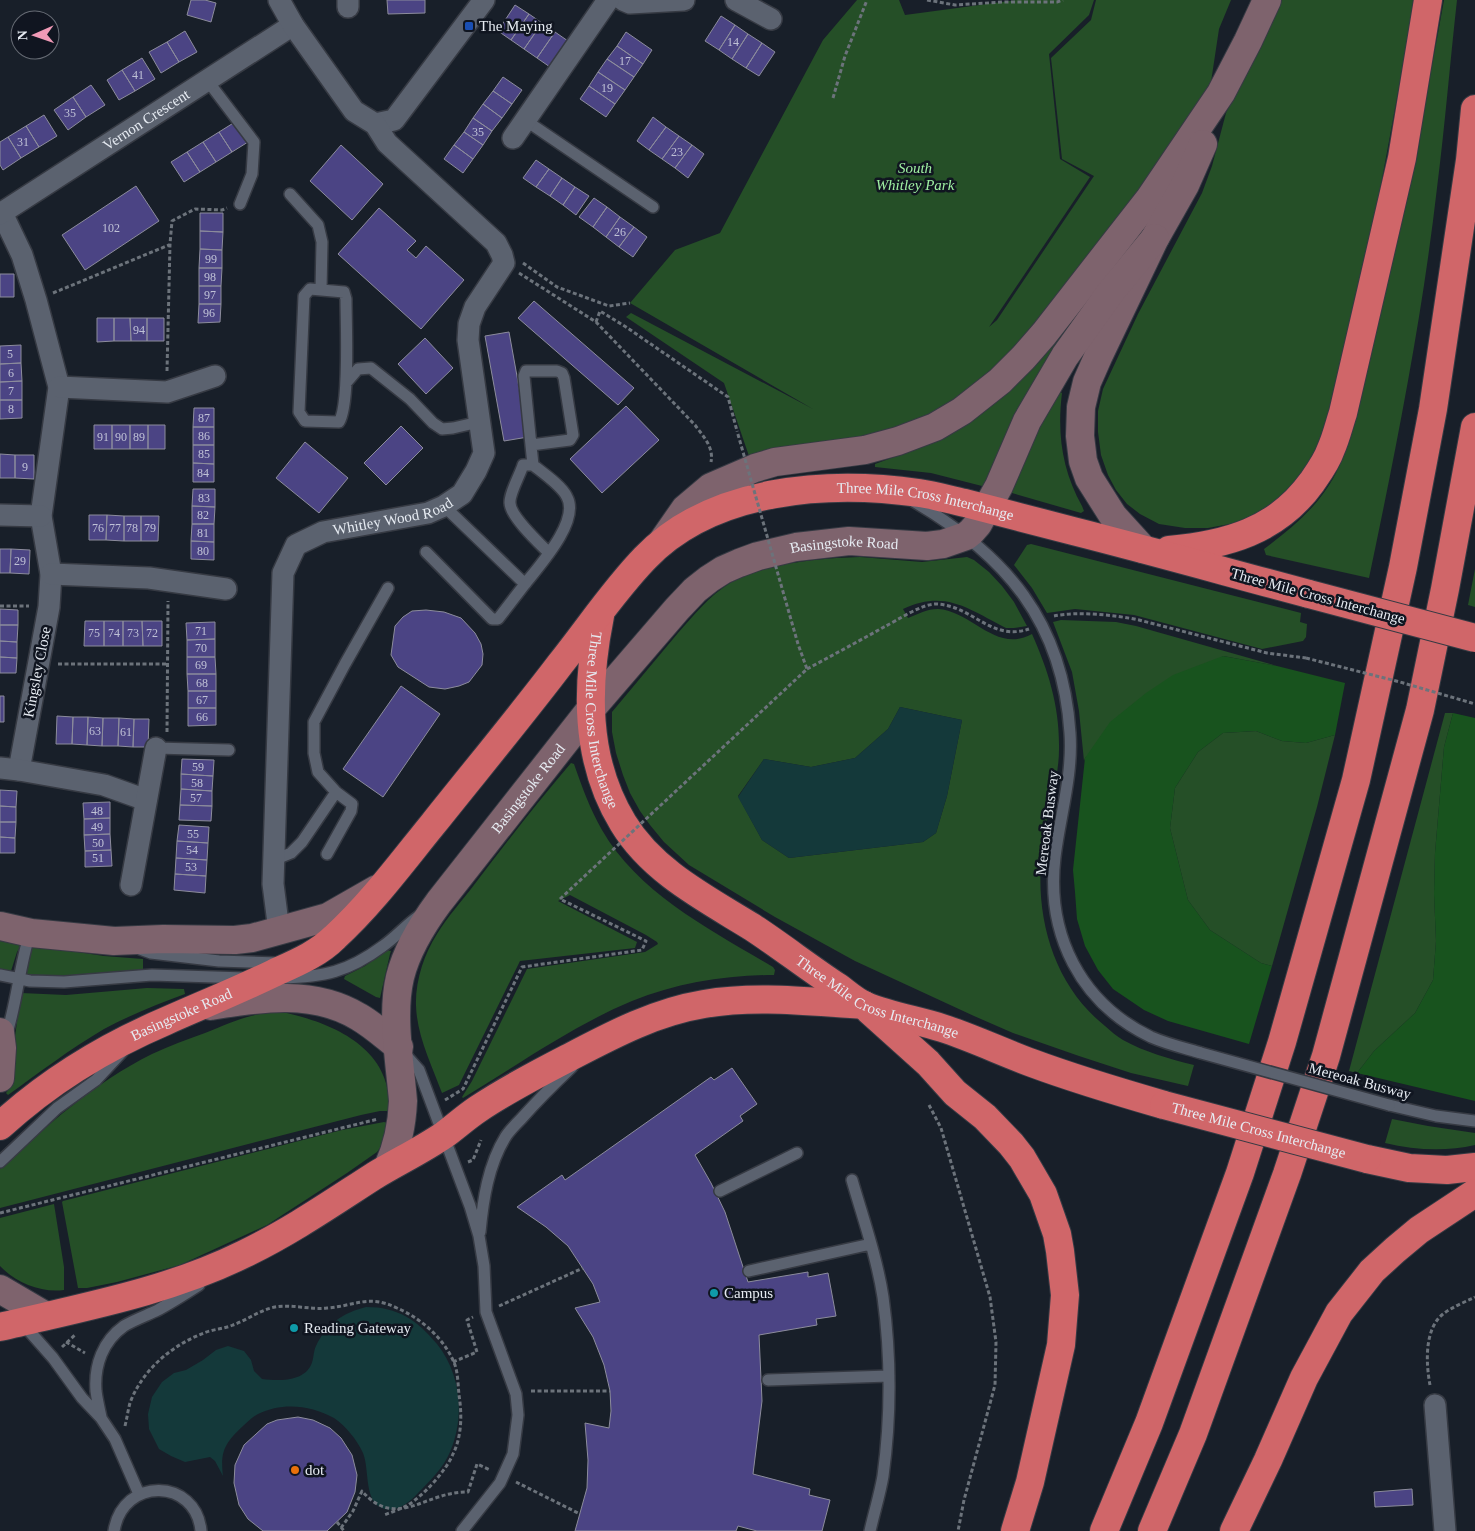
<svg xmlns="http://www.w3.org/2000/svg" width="1475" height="1531" viewBox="0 0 1475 1531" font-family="'Times New Roman',serif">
<rect width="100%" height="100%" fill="#181f29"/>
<path fill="#254f27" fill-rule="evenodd" d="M857,0H899L905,15L1017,0H1094L1089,15L1049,54L1060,159L1090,177L989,327L997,320L1094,176L1062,159L1051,58L1091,20L1096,0H1231L1219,29L1211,82L1174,149L997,374L923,426L750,459L724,383L626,317L631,313L813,409L630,303L675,250L720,233L823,40Z
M1281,0H1415L1382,179L1339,394L1312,460L1297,481L1279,499L1258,514L1235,523L1208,528H1185L1159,524L1140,514L1127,504L1116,490L1108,475L1101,455L1098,432V411L1103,389L1138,314L1202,193L1212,166L1226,113Z
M1444,0H1457C1450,63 1445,125 1437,188C1422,319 1396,449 1369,578L1266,555L1264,549C1293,527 1319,506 1336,473C1341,463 1344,451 1347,441C1360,402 1368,362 1377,323C1401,216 1425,108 1444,0Z
M1086,302L1087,304L986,485L982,486L931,473L875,467V464L927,445L954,432L976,418L1000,397Z
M1058,391L1062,393C1057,434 1062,470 1082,506L1084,511L1081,513L1012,493C1011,471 1046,413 1058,391Z
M1031,544L1301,613L1300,622L1307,624L1306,637L1303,641L1262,649L1134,615L1075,609L1047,613L1032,588L1014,565L1027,545Z
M860,557L922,562L967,557L974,560L989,572L1002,586L1014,602L1027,626L1014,628H1006C969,609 945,589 903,609L908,618C918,614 927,609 938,609C972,611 996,654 1032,634C1048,670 1059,705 1059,744C1060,779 1047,810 1043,844C1033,911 1051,983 1105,1026C1111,1031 1116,1036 1123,1040C1145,1052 1169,1059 1194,1065L1188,1086L1131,1073L1079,1056L1013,1033L974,1016L855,961L775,917L689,865L664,842L650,825L640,811L630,793L623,775L616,753L612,732V712C634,686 656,659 678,633C694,615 709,596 730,583C766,563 820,558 860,557ZM900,707L962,720L947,796L936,833L923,842L789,858L762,840L738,796L764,759L811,767L855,758L888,729Z
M1475,569V607L1468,605Z
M1061,620L1116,622L1136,626L1277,666L1223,656L1085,758L1084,761L1079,711L1072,672L1053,622Z
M1445,713H1453L1444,747L1435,853L1434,894L1436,941L1433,980L1415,1013L1374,1051L1357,1073L1349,1071Z
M1256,731L1282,741L1306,743L1335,735L1317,807L1272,966L1261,963L1210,930L1188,900L1170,828L1175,788L1198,752L1223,733Z
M571,763L574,764C582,787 590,809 602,830C639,894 711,930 773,967L775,970L774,975C726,975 677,983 632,1001C572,1026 518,1065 463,1098L462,1097L472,1081L527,969L645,952L658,944L657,942L646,935L570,895L558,901L637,942L635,948L520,961L459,1085L442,1093C432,1066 417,1036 416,1006C415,982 424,954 437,934C447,917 462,901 474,885C505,844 537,803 571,763Z
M0,937L23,942L17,952L11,971L0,969Z
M32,945L104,956L143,959V970L63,977L26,975L24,974Z
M387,950L391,951L390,954L380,998L376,997L344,979L345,976L365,966Z
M147,988L184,989L185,994C158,1004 130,1015 104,1029C70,1049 40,1072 8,1095L6,1093L10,1087L13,1051L21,993L66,995Z
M278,1011C331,1022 393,1047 389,1111H380L361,1115L0,1208V1169C47,1125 94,1083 152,1054C169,1046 188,1039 205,1033C232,1022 250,1014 278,1011Z
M1392,1119L1428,1126L1475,1133V1145C1445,1152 1415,1150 1385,1143Z
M384,1122L391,1124L385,1141L377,1152L347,1173L267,1225L180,1265L117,1282L87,1288H78L62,1202L63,1201L342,1130Z
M54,1204L64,1267V1290C41,1293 16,1283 0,1266V1218Z"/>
<path fill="#18531e" d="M1223,656L1277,666L1345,683L1335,735L1306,743L1282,741L1256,731L1223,733L1198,752L1175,788L1170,828L1188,900L1210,930L1261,963L1272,966L1249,1044L1168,1021L1144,1010L1113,989L1098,970L1085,946L1077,919L1075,892L1073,870L1085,758L1110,722L1146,693L1173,675Z
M1453,713L1475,718V1101L1357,1073L1374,1051L1415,1013L1433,980L1436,941L1434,894L1435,853L1444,747Z"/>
<path fill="#14393a" d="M900,707L962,720L947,796L936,833L923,842L789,858L762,840L738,797L764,759L811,767L855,758L888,729Z
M366,1307C398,1307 417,1320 437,1344C461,1374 465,1417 450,1452C444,1467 429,1482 418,1493C410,1502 397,1512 385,1509C363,1504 370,1470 363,1453C357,1440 346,1426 334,1418C311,1405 282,1402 258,1414C252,1417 248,1422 243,1426C225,1443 220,1451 223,1476L215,1461L210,1457L185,1462L171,1456L159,1449L149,1429L148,1414L152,1397L162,1382L174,1373L186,1370L203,1360L216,1350L228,1346L244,1351L251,1360L254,1371L262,1379C278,1381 303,1382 311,1365C314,1359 313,1352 316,1346C327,1323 343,1313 366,1307Z"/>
<path fill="#4b4484" stroke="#8c8c9c" d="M191,0H205L216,3L211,22L187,15Z
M387,0H425V13L388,14Z
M515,5L529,14L511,40L498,31Z
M529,14L542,23L524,49L511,40Z
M721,16L735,25L719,50L705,41Z
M542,23L555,32L537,58L524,49Z
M735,25L748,34L732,59L719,50Z
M185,31L197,52L179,62L167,42Z
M555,32L568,41L550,67L537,58Z
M626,32L652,50L643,64L617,46Z
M748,34L762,43L746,68L732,59Z
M167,42L179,62L161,73L149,52Z
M762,43L775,52L759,76L746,68Z
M617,46L643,64L634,77L607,59Z
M142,58L155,79L135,91L122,70Z
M607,59L634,77L625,90L598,72Z
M122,70L135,91L119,100L107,80Z
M598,72L625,90L615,104L589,86Z
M503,77L522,90L512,104L493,91Z
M91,85L105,105L86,117L73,97Z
M589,86L615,104L606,117L580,99Z
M493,91L512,104L502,118L483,104Z
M73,97L86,117L68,130L54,110Z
M483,104L502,118L492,131L473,118Z
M44,115L57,136L39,147L26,126Z
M653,117L666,127L649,150L637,141Z
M473,118L492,131L483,145L464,132Z
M235,122L248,142L232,152L219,132Z
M26,126L39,147L21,158L8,137Z
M666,127L679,136L662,159L649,150Z
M219,132L232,152L216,162L203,142Z
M464,132L483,145L473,159L454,145Z
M679,136L692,145L675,168L662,159Z
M8,137L21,158L3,170L0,165V142Z
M203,142L216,162L200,172L187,152Z
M341,145L383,184L352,220L310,181Z
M454,145L473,159L463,173L444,159Z
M692,145L704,154L688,178L675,168Z
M187,152L200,172L184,182L171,162Z
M536,160L549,169L536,187L523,178Z
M549,169L562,178L550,196L536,187Z
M562,178L575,187L563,205L550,196Z
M136,186L159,221L85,270L62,235Z
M575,187L589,196L576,215L563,205Z
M594,198L607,207L593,227L579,217Z
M607,207L620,217L606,237L593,227Z
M379,208L416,241L407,250L416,258L426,246L464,280L421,329L338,254Z
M200,213H223V232L200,231Z
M620,217L634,227L619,247L606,237Z
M634,227L647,237L633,257L619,247Z
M200,231L223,232L222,250L200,249Z
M200,249L222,250V268H199Z
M199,268H222L221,286H199Z
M0,274H14V297H0Z
M199,286H221V304H199Z
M534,301L634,388L618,405L518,318Z
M199,304H221L220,322L198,323Z
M97,318H114V341L97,342Z
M114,318H130L131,341H114Z
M130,318H147V341H131Z
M147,318H164V341H147Z
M509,332L528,437L504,441L485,336Z
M425,338L453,368L426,394L398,364Z
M21,345V363L0,364V346Z
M21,363L22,381L0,382V364Z
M22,381V400H0V382Z
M0,400H22V418L0,419Z
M626,406L659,440L602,493L570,459Z
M194,408H214V427H193Z
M94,425H112V449H94Z
M112,425H130V449H112Z
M130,425H148V449H130Z
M148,425H165V449H148Z
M401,426L423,448L386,485L364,463Z
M193,427H214V445H193Z
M305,442L348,478L319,513L276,478Z
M193,445H214V464L193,463Z
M0,454L15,455V478H0Z
M15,455H34V479L15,478Z
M193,463L214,464V482H193Z
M193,489H215V507L192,506Z
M192,506L215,507L214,524H192Z
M89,515H107L106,540H89Z
M107,515L124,516V541L106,540Z
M124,516H141V541H124Z
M141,516H159L158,541H141Z
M192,524H214V542L191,541Z
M191,541L214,542V560L191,559Z
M0,549H11L10,573H0Z
M11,549L30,550L29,574L10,573Z
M0,609L18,610V625H0Z
M426,610L444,612L461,618L475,633L481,644L483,654L482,665L469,682L459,686L445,689L429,687L398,667L391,655L395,626L403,617L412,611Z
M85,621H104V646H84Z
M104,621H123V646H104Z
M123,621H142L143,646H123Z
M142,621H162V646H143Z
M215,622V639L187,640L186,623Z
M0,625H18L17,642L0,641Z
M215,639V657H187V640Z
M0,641L17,642V658L0,657Z
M0,657L17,658L16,673H0Z
M187,657H215L216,674H187Z
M187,674H216V691H188Z
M401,686L440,714L383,797L343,769Z
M188,691H216V708H188Z
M0,696H4V722H0Z
M188,708H216V725L188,726Z
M57,716L73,717L72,744H56Z
M73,717H88L87,745L72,744Z
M88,717L103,718L102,746L87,745Z
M103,718H119L118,746H102Z
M119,718L134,719L133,747L118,746Z
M134,719H149L148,747H133Z
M182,759L214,760L213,776L181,774Z
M181,774L213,776L212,791L181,789Z
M181,789L212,791V806L180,805Z
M0,790L17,791L16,807L0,806Z
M110,802V818L84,819L83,803Z
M180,805L212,806L211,821L179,820Z
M0,806L16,807V822H0Z
M110,818V834L84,835V819Z
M0,822H16L15,838L0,837Z
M179,825L209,827L208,843L177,841Z
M110,834L111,850L85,851L84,835Z
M0,837L15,838V853H0Z
M177,841L208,843L207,860L176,858Z
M111,850L112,866L85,867V851Z
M176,858L207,860L206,876L175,874Z
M175,874L206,876L205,893L174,890Z
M732,1068L757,1104L740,1116L743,1121L695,1155L711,1183L725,1212L748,1282L808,1272V1277L828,1273L836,1316L816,1319L817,1325L759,1335L762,1401L753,1474L810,1489L809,1495L830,1500L822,1531H757L738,1526L736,1531H575L587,1488L588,1460L585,1423L609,1428L611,1411L610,1391L604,1365L593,1337L575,1308L600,1302L593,1284L568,1246L546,1227L517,1207L562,1175L565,1180L711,1077L714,1080Z
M298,1417L313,1420L330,1428L341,1438L352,1455L357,1475L355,1492L347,1512L327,1531H263L248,1519L239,1505L234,1483L235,1465L244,1445L267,1424L277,1420Z
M1412,1489L1413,1505L1375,1507L1374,1492Z"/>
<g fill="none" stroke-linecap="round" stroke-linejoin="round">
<g stroke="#363a43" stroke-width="14">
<path id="lane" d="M207,80L254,142L252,174L240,204
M525,120L653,207
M290,194L318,225L322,242L321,290
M310,289L344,292L346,299C346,323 350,405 339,422L305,421L299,412L304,296Z
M346,383L358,369L371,368L410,399L433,423L442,429L453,428L479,422
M531,445L570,440L573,435L564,378L562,373L557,371H526L524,376L533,465
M913,501C1006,555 1063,622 1070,733C1073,775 1060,816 1055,857C1046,934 1080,1003 1151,1037C1167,1044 1184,1048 1201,1053
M444,506L525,584C540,565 580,521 567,497C562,486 543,473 533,465H523C520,475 509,494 510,503C510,516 539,543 549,553
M426,552L492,619H498L525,584
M156,748L229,750
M327,854L351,811L352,804L336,792L318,772L314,753V722L345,664L388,588
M274,860L291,853L302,842L336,792
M140,949L151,953L219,961L278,963
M0,975L30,981L64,982L152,975L245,978
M281,978C324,977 348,972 383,946C396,937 406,925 419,916
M6,1036C17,1003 19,967 30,933
M403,1052L419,1070L470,1206L479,1236L484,1266L486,1312L516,1394L518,1415L513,1454L500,1483L462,1531
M1389,1105L1436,1116L1475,1121
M0,1162L57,1108L96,1080L123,1051
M852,1180C863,1218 877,1258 883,1297C891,1356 891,1417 883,1476C880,1494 874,1513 870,1531
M720,1191L797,1153
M480,1232C483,1200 488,1165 506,1136C510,1130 516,1124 521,1119C537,1101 554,1084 572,1067
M749,1271L871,1244
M23,1324L53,1358L82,1398L101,1418L115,1439L139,1494
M768,1380L889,1376
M101,1417C99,1408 97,1399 96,1391C94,1365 103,1341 124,1326C134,1320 145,1316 156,1311C171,1303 185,1294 199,1285
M114,1531C123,1476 196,1478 201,1531"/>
</g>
<g stroke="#363a43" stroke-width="24">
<g id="street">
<path d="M348,0V7"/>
<path d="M623,0L630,3L684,0"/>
<path d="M736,0L771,19"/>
<path d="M375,124L394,120L484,0"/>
<path d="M513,138L608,0"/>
<path d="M2,213L22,255L36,300L59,387L41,516L51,574L49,607L19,770"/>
<path id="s1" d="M0,214L293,25"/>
<path d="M59,387L167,392L215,376"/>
<path d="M0,515L41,516"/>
<path d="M51,574L149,578L226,589"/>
<path d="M0,768L19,770L104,785L146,800"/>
<path d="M131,885L156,748"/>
<path id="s2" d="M279,931L273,884L283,573L296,545L323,532L428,513L444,506L462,494L476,471L484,453L468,340L469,324L475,307L504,263L502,255L496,243L387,143L375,124L354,111L293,25L279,0"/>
<path d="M1435,1405L1445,1531"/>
</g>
</g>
<g stroke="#363a43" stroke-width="30">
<g id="secondary">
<path d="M662,542L685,509L711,487L755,468L775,462L865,450L898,441L935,427L962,411L1000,381L1023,358L1044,334L1150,198L1221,93L1248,41L1267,0"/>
<path d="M1143,549L1113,516L1089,478L1083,461L1080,436L1081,407L1087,382L1098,357L1155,238L1185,185L1203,144"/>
<path d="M0,926L31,933L114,941L163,939L235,940L252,938L328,917L377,889"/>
<path d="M210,1006C260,998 313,989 359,1017C373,1025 386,1037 399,1047"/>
<path d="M0,1032L2,1048L0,1078"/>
<path id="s3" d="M388,1167C398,1145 402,1125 403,1101C400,1063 391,1015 400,977C407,949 422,925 439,902L590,710L677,609L695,590L709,579L723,570L739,563L758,556L796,547L849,541L927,546L943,544L966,536L971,532L978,524L999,486L1027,421L1065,356L1110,293L1155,238"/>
<path d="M0,1289L46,1316"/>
</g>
</g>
<g stroke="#363a43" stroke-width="30">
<g id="highway">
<path d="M1169,550C1226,545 1277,531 1312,482C1319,472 1327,461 1331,449C1336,438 1339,425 1343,413L1402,158L1428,0"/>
<path id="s4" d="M600,616C586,686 584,759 623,823C652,871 705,898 752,927C781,946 809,968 838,987C846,993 856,1002 866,1006C890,1016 917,1020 942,1028C973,1038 1002,1052 1032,1063C1075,1079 1119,1092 1164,1105"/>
<path d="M869,1010L928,1063L955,1093L985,1117L1011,1144L1022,1158L1043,1194L1057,1234L1060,1251L1065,1295L1061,1345L1030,1482L1015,1531"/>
<path id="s5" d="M0,1126C49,1081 105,1047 166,1021C202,1005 239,990 274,973C296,963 318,954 335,937C372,903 402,862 433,824C476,770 520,717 561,663C589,628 614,590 645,558C712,488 828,480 919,493C935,495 950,500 965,503C1001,512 1037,522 1073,531C1152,551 1230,573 1309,594"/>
<path d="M1367,1159L1409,1168L1447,1170L1475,1167"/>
<path d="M0,1327C83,1307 167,1292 244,1254C290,1232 332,1203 374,1176C397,1162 422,1150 444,1135C455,1127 466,1117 478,1109C506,1090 537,1074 568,1058C612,1035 655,1012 704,1004C757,995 811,1002 864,1005"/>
<path d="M1104,1531L1149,1423L1240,1173L1282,1042L1356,780L1403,567L1433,409L1470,160L1475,109"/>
<path d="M1152,1531L1193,1434L1287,1174L1326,1056L1420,710L1445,589L1475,427"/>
<path d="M1234,1531L1268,1460L1304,1378L1339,1313L1372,1271L1395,1250L1419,1230L1475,1193"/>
</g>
</g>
<path stroke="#6c737b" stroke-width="3" stroke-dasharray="4 2.5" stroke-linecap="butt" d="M927,0L955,5L1003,2H1057L1063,0
M833,98L845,56L867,0
M523,263L557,287L609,306L630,303
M519,273L596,322L695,425C703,436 714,447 711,462
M53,293L169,245
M596,322L600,311L626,327L728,397L737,431
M167,371L170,244L172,221L195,209L222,210L227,208
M0,606H29
M1054,616C1078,611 1115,615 1139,620L1267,653L1306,658
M58,664H167
M807,669C833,655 859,641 884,627C898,620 921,604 936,604C972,605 991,642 1029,629
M167,732L168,601
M445,1100L463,1089L522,967L642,950L646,941L560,899
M929,1105L941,1128L990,1297L996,1342L995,1385L964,1500L958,1531
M468,1162L473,1160L481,1140
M0,1213L378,1119
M499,1306L583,1268
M66,1342L85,1353
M62,1347L76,1334
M453,1362L477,1352L467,1320L473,1317
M1430,1385C1426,1364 1424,1329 1443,1314C1452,1307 1465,1302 1475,1297
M531,1391H610
M125,1426C127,1418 128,1410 130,1403C142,1370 172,1345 204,1333C213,1329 224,1329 233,1325C247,1320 260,1310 275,1307C292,1304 310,1310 327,1308C355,1306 368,1294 397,1308C422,1319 445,1339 455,1365C458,1374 458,1385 459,1395C462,1414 462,1436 453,1454C446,1471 424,1495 408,1505C401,1509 392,1512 384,1515
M516,1482L580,1514
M337,1522L344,1531
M341,1528L353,1511L362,1491C397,1531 425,1491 468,1492L477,1464L490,1470"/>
<use href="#lane" stroke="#5b626f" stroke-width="11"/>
<use href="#street" stroke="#5b626f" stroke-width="21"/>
<use href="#secondary" stroke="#7e636d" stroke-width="28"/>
<use href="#highway" stroke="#d06669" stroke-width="28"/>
<g stroke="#363a43" stroke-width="14" stroke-linecap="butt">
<path id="lane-bridge" d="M1201,1053L1389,1105"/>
</g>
<g stroke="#363a43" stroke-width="30" stroke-linecap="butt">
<g id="highway-bridge">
<path d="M1309,594L1475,638"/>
<path id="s6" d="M1164,1105L1367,1159"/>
</g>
</g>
<path stroke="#6c737b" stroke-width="3" stroke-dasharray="4 2.5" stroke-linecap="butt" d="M1306,658L1400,682L1475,704
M560,899L807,669L798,644L737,431"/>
<use href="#lane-bridge" stroke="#5b626f" stroke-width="11"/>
<use href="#highway-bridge" stroke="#d06669" stroke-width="28"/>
</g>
<rect fill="#1a4fb4" stroke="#101520" stroke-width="2" x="464" y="21" width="10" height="10" rx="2.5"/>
<g fill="#0f9aa8" stroke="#101520" stroke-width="2">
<circle cx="714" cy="1293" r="5"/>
<circle cx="294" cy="1328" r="5"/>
</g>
<circle fill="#e8710a" stroke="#101520" stroke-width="2" cx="295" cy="1470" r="5"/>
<g text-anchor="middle" stroke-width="5" stroke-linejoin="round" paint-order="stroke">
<g font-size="12" fill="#bfc1d6">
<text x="733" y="46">14</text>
<text x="625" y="65">17</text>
<text x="138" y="79">41</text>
<text x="607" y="92">19</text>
<text x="70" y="117">35</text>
<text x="478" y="136">35</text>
<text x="23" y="146">31</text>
<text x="677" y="156">23</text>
<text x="111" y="232">102</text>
<text x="620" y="236">26</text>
<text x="211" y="263">99</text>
<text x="210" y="281">98</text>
<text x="210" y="299">97</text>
<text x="209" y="317">96</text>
<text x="139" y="334">94</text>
<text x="10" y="358">5</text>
<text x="11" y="377">6</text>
<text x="11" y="395">7</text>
<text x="11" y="413">8</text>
<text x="204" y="422">87</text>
<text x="204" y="440">86</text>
<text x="103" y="441">91</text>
<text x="121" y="441">90</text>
<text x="139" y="441">89</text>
<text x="204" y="458">85</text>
<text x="25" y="471">9</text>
<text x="203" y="477">84</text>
<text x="204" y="502">83</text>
<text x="203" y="519">82</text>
<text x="98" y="532">76</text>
<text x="115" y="532">77</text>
<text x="132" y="532">78</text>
<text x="150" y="532">79</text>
<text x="203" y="537">81</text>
<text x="203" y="555">80</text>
<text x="20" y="565">29</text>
<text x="201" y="635">71</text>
<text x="94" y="637">75</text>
<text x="114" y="637">74</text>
<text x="133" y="637">73</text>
<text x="152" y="637">72</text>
<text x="201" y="652">70</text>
<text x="201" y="669">69</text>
<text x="202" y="687">68</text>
<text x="202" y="704">67</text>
<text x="202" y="721">66</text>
<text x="95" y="735">63</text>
<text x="126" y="736">61</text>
<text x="198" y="771">59</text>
<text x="197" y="787">58</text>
<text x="196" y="802">57</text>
<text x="97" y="815">48</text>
<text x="97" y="831">49</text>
<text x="193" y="838">55</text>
<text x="98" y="847">50</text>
<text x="192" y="854">54</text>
<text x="98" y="862">51</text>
<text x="191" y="871">53</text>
</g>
<g font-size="15" fill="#e6ebf2" stroke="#101520" text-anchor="start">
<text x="479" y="31">The Maying</text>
<text x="724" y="1298">Campus</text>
<text x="304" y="1333">Reading Gateway</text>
<text x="305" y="1475">dot</text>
</g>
<g font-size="15" fill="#e6ebf2" stroke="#101520">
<text dy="5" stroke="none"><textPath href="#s1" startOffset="174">Vernon Crescent</textPath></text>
<text dy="5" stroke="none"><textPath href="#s5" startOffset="1176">Three Mile Cross Interchange</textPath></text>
<text dy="5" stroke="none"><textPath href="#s2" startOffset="491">Whitley Wood Road</textPath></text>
<text dy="5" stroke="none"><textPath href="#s3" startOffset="841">Basingstoke Road</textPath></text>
<text transform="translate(1318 596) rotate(15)" y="5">Three Mile Cross Interchange</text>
<text transform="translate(37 672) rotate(-79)" y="5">Kingsley Close</text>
<text dy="5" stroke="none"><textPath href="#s4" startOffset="106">Three Mile Cross Interchange</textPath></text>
<text dy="5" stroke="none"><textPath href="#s3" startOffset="422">Basingstoke Road</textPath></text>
<text transform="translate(1047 823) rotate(-83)" y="5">Mereoak Busway</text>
<text dy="5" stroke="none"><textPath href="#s4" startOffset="526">Three Mile Cross Interchange</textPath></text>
<text dy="5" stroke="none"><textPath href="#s5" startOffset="214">Basingstoke Road</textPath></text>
<text transform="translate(1360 1081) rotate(15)" y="5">Mereoak Busway</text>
<text dy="5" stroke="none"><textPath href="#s6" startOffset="98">Three Mile Cross Interchange</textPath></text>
</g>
<g font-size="15" font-style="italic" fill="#9ff0a2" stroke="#101520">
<text x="915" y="173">South<tspan x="915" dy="17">Whitley Park</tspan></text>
</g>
</g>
<g transform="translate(35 35) rotate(268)"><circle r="24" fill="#101520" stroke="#666b74"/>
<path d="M0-4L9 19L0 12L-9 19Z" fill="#f09ab7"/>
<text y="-8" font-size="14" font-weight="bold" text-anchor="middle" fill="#e6ebf2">N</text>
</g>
</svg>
